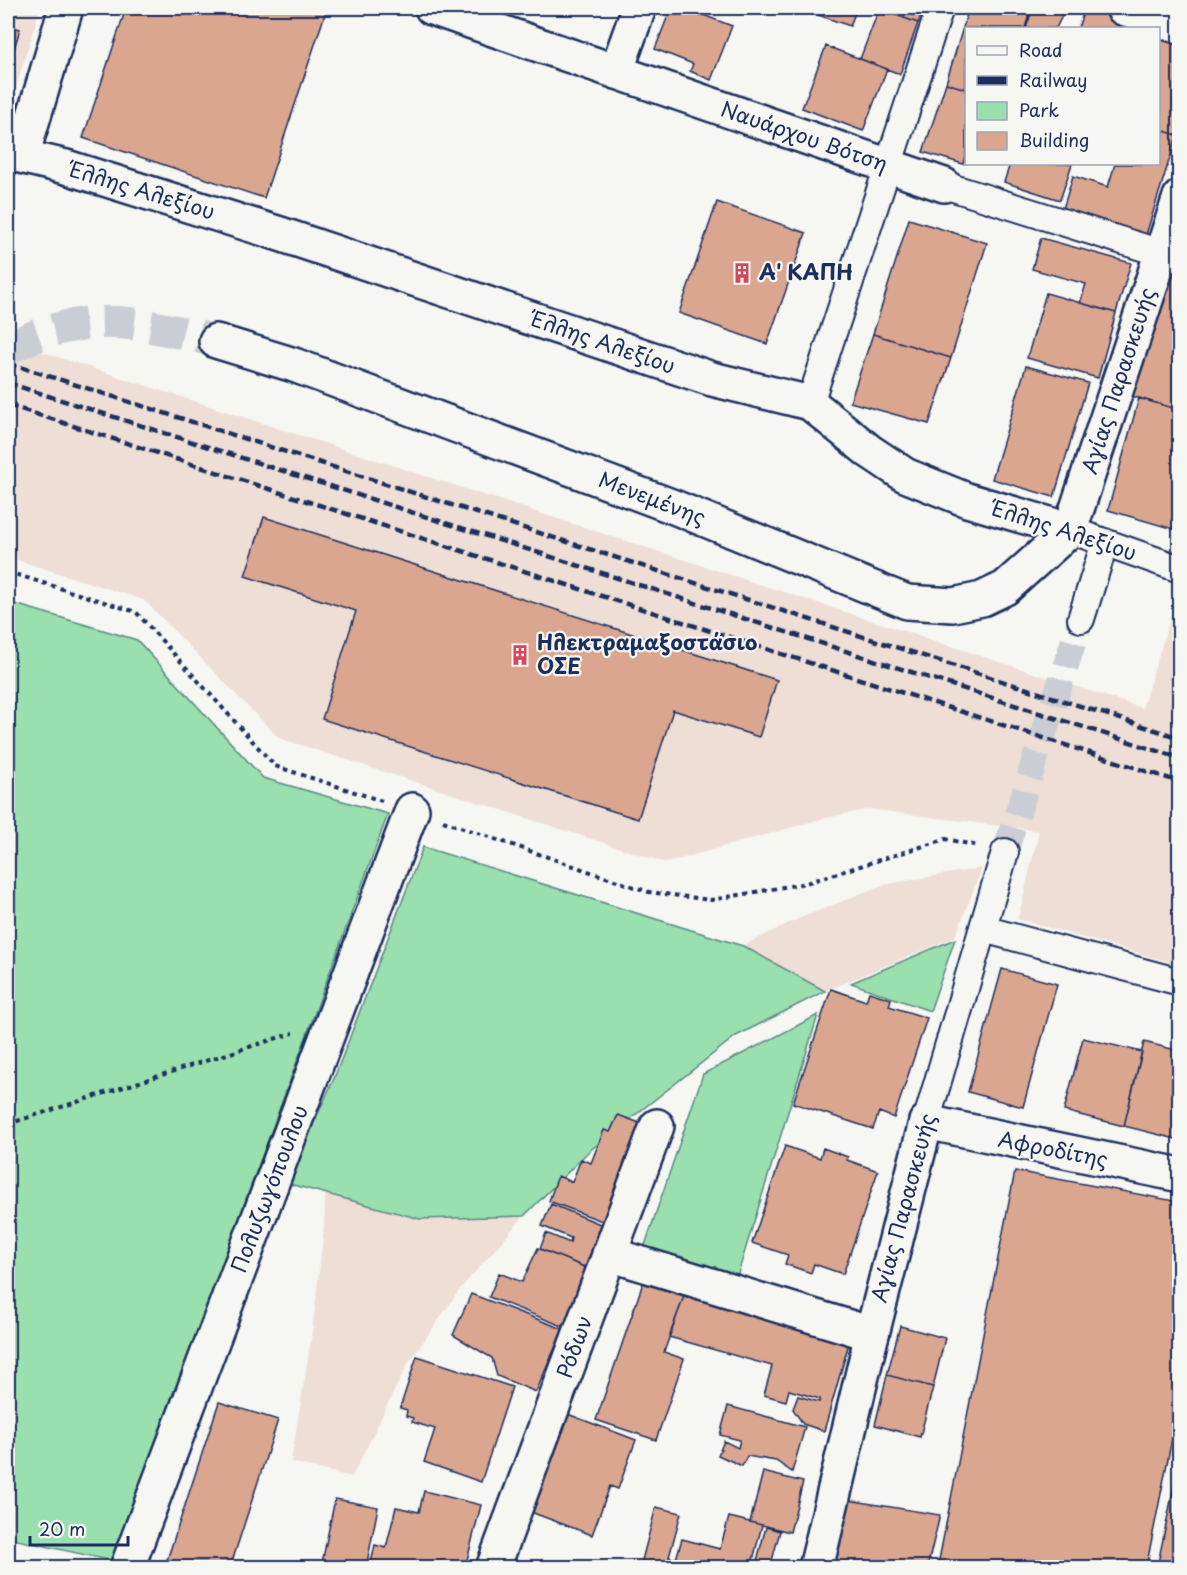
<svg xmlns="http://www.w3.org/2000/svg" width="1187" height="1575" viewBox="0 0 1187 1575" font-family="'Playpen Sans',sans-serif">
<rect width="100%" height="100%" fill="#f6f6f2"/>
<filter id="ink" filterUnits="userSpaceOnUse"><feTurbulence type="fractalNoise" baseFrequency=".0167" numOctaves="2"/><feDisplacementMap in="SourceGraphic" scale="12" xChannelSelector="R" yChannelSelector="G"/><feConvolveMatrix kernelMatrix="1 2 1 2 8 2 1 2 1" color-interpolation-filters="sRGB"/></filter>
<g filter="url(#ink)">
<path fill="#eeded5" d="M8,8H40L8,113Z
M8,341L1142,708L1179,591V965L1018,919L1039,831L869,809L821,819L666,863L279,738L144,600L8,557Z
M982,868L955,937L825,991L736,1036L657,1093L588,1152L524,1216L460,1289L407,1365L352,1477L291,1462L312,1333L324,1228L328,1135L404,1130L397,1215L420,1219L464,1162L699,968L791,922L882,885Z"/>
<path fill="#99e0ae" stroke="#5a8886" stroke-width="1.5" d="M8,602L137,640L263,778L388,814L113,1561L8,1538Z
M423,847L743,946L825,991L736,1036L588,1152L524,1216L420,1219L286,1183L333,1081Z
M955,939L930,1011L851,983Z
M818,1015L735,1283L641,1257L703,1074Z"/>
<path fill="#dba690" stroke="#1b2f5e" stroke-width="1.5" d="M126,8H327L264,198L83,138Z
M671,8H685L732,26L711,80L690,71L693,64L655,49Z
M798,8H857L850,26Z
M877,8H924L918,23Z
M969,8H1031L1025,28H966V89L946,83Z
M1033,8H1066L1056,28H1026Z
M1085,8H1095L1121,16L1117,28H1078Z
M879,9L918,23L900,74L860,59Z
M1121,16L1180,34V126L1177,135L1158,129V28H1117Z
M8,25L20,29L8,69Z
M826,46L887,69L863,131L802,108Z
M946,83L966,89V156L963,164L923,152Z
M1158,129L1177,135L1145,238L1062,212L1073,176L1108,187L1115,164H1158Z
M1010,164H1072L1060,200L1004,182Z
M717,202L806,233L767,344L679,313Z
M909,219L987,243L951,358L873,334Z
M1041,238L1131,263L1116,313L1080,303L1086,284L1032,269Z
M1169,276L1180,279V410L1131,396Z
M1046,293L1116,313L1098,378L1027,358Z
M873,334L951,358L929,424L850,402Z
M1026,366L1088,383L1054,497L992,479Z
M1139,398L1180,410V531L1108,510Z
M264,517L777,680L759,737L673,710L638,819L322,719L356,611L245,576Z
M1002,969L1057,984L1023,1107L968,1092Z
M831,989L866,1001L869,992L891,999L889,1006L927,1018L894,1118L879,1112L873,1129L793,1103Z
M1083,1038L1142,1052L1124,1126L1064,1111Z
M1144,1042L1180,1051V1140L1124,1126Z
M618,1115L648,1126L610,1224L549,1201L558,1176L572,1182L581,1159L591,1163L604,1130L610,1132Z
M785,1146L820,1158L823,1148L848,1157L847,1160L878,1171L843,1274L814,1264L811,1273L785,1264L788,1255L752,1243Z
M1015,1171L1180,1202V1399L1146,1568H1022L997,1563L996,1568L938,1565Z
M551,1204L610,1228L592,1270L540,1249L546,1233L570,1243L571,1238L542,1226Z
M538,1248L589,1269L570,1329L489,1297L499,1273L522,1282Z
M643,1283L684,1296L664,1352L684,1359L656,1440L596,1420Z
M471,1294L563,1329L536,1392L497,1376L492,1358L453,1335Z
M684,1296L786,1324L851,1336L824,1431L803,1424L793,1409L798,1396L819,1402L820,1399L789,1390L786,1401L764,1395L772,1366L669,1337Z
M900,1326L945,1338L933,1387L887,1375Z
M417,1356L512,1387L481,1482L424,1462L435,1429L412,1422L413,1418L406,1416L407,1410L400,1408Z
M887,1375L933,1387L920,1437L875,1425Z
M219,1402L278,1420L230,1568H191L167,1560Z
M728,1406L805,1427L792,1472L776,1461L747,1456L742,1466L718,1455L724,1441L738,1448L740,1440L720,1435Z
M557,1410L636,1440L618,1489L610,1486L592,1535L520,1508Z
M1180,1457V1568H1157Z
M763,1472L803,1482L790,1532L750,1522Z
M424,1491L481,1505L465,1568H370L375,1545L386,1548L396,1507L419,1512Z
M335,1499L378,1507L366,1568H321Z
M848,1500L940,1515L927,1568H829Z
M656,1507L681,1513L669,1557L676,1559L682,1539L720,1549L729,1517L762,1525L751,1568H640Z
M766,1527L780,1531L770,1568H755Z"/>
<g fill="none" stroke-linecap="round" stroke-linejoin="round">
<path stroke="#caced4" stroke-width="26" stroke-dasharray="26 13" stroke-linecap="butt" d="M1005,852L1081,619"/>
<path stroke="#caced4" stroke-width="33" stroke-dasharray="33 16" stroke-linecap="butt" d="M8,348C87,309 134,321 216,341"/>
<g stroke="#1b2f5e" stroke-width="30">
<path id="pedestrian" d="M944,185L1180,259
M810,403L940,8
M1070,530L1180,569
M1081,619L1105,542
M983,929L1180,982
M926,1122L1005,852"/>
</g>
<g stroke="#1b2f5e" stroke-width="38">
<path id="minor" d="M432,8L944,185
M1123,8L1180,27
M616,72L639,8
M8,153L66,167L280,234L712,379L810,403L869,451L905,475L967,500L1070,530
M22,156L66,8
M926,1122L1180,1175
M609,1254L872,1334
M127,1568L412,810
M493,1568L657,1126"/>
</g>
<g stroke="#1b2f5e" stroke-width="38">
<path id="tertiary" d="M216,341L294,365L674,507L907,602L953,605L982,599L1005,588L1070,530L1180,197
M816,1568L872,1334L926,1122"/>
</g>
<path stroke="#1b2f5e" stroke-width="4" stroke-dasharray="4.5 4.5" stroke-linecap="butt" d="M8,572L136,612L275,766L382,801
M443,821L649,892L711,900L806,883L946,839L978,846
M8,1124L293,1033"/>
<use href="#pedestrian" stroke="#f6f6f2" stroke-width="26"/>
<use href="#minor" stroke="#f6f6f2" stroke-width="33"/>
<use href="#tertiary" stroke="#f6f6f2" stroke-width="33"/>
<path stroke="#1b2f5e" stroke-width="4.5" stroke-dasharray="9 4.5" stroke-linecap="butt" d="M8,363L1180,738
M8,383L1180,758
M8,405L1180,782"/>
</g>
</g>
<defs>
<g id="building-bare" transform="scale(1.62)"><path d="M-4-6H4V6H1V3H-1V6H-4ZM-2.5-4.3h1.7v1.8h-1.7ZM.8-4.3h1.7v1.8H.8ZM-2.5-1h1.7V.8h-1.7ZM.8-1h1.7V.8H.8Z" fill="#d1495b" stroke="#f6f6f2" stroke-width="2.5" paint-order="stroke"/></g>
</defs>
<g fill-rule="evenodd">
<use href="#building-bare" x="742" y="273"/>
<use href="#building-bare" x="520" y="655"/>
</g>
<g text-anchor="middle" stroke-width="4.5" stroke-linejoin="round" paint-order="stroke">
<g font-size="21" fill="#1b2f5e" stroke="#f6f6f2">
<text transform="translate(804 137) rotate(19)" y="7">Ναυάρχου Βότση</text>
<text transform="translate(142 191) rotate(17)" y="7">Έλλης Αλεξίου</text>
<text transform="translate(603 343) rotate(19)" y="7">Έλλης Αλεξίου</text>
<text transform="translate(1119 381) rotate(-72)" y="7">Αγίας Παρασκευής</text>
<text transform="translate(652 499) rotate(21)" y="7">Μενεμένης</text>
<text transform="translate(1064 531) rotate(18)" y="7">Έλλης Αλεξίου</text>
<text transform="translate(1053 1150) rotate(11)" y="7">Αφροδίτης</text>
<text transform="translate(270 1189) rotate(-69)" y="7">Πολυζωγόπουλου</text>
<text transform="translate(904 1208) rotate(-75)" y="7">Αγίας Παρασκευής</text>
<text transform="translate(575 1347) rotate(-70)" y="7">Ρόδων</text>
</g>
<g font-size="21" font-weight="bold" fill="#1b2f5e" stroke="#f6f6f2" text-anchor="start">
<text x="759" y="280">Α' ΚΑΠΗ</text>
<text x="537" y="650">Ηλεκτραμαξοστάσιο<tspan x="537" dy="24">ΟΣΕ</tspan></text>
</g>
</g>
<rect width="1187" height="1575" fill="none" stroke="#f6f6f2" stroke-width="30"/>
<rect x="15" y="15" width="1157" height="1545" fill="none" stroke="#1b2f5e" stroke-width="2" filter="url(#ink)"/>
<rect x="965" y="27" width="195" height="138" fill="#f6f6f2" stroke="#9ea6b7" stroke-width="1.5"/>
<rect x="977" y="46" width="30" height="9" fill="#f6f6f2" stroke="#9ea6b7" stroke-width="1.5"/>
<text x="1019" y="57" font-size="18" fill="#1b2f5e">Road</text>
<rect x="977" y="76" width="30" height="9" fill="#1b2f5e" stroke="#9ea6b7" stroke-width="1.5"/>
<text x="1019" y="87" font-size="18" fill="#1b2f5e">Railway</text>
<rect x="977" y="102" width="30" height="18" fill="#99e0ae" stroke="#9ea6b7" stroke-width="1.5"/>
<text x="1019" y="117" font-size="18" fill="#1b2f5e">Park</text>
<rect x="977" y="132" width="30" height="18" fill="#dba690" stroke="#9ea6b7" stroke-width="1.5"/>
<text x="1019" y="147" font-size="18" fill="#1b2f5e">Building</text>
<path d="M30 1536v9h98v-9" fill="none" stroke="#1b2f5e" stroke-width="3"/>
<text x="39" y="1536" font-size="18" fill="#1b2f5e" stroke="#f6f6f2" stroke-width="4.5" paint-order="stroke">20 m</text>
</svg>
